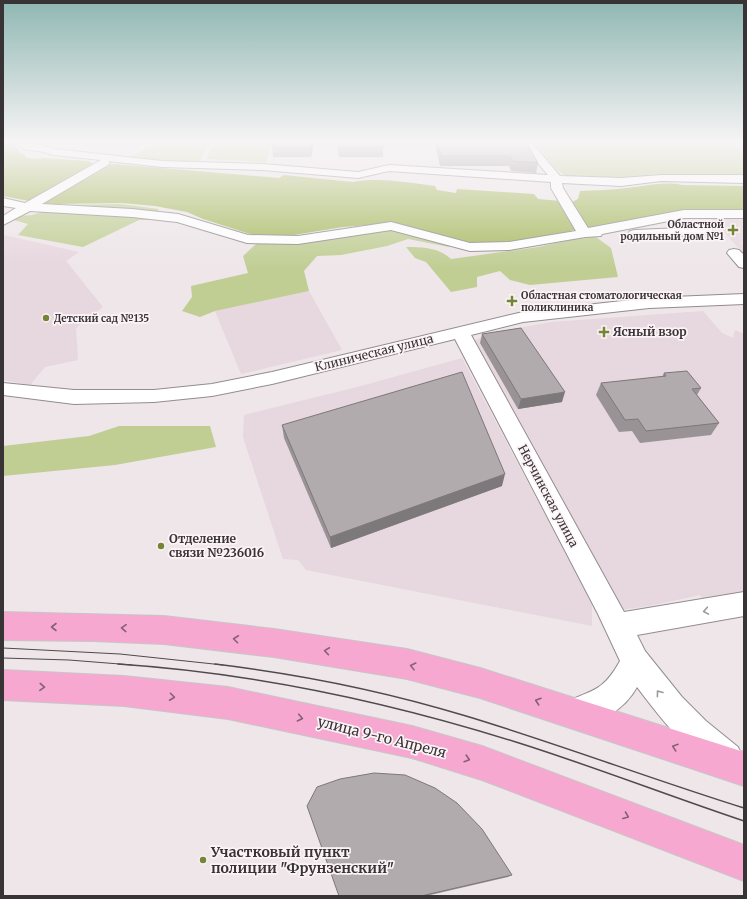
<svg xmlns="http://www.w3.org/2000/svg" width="747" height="899" viewBox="0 0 747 899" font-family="Merriweather,serif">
<rect width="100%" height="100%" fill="#eee6e9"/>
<path fill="#e7d7de" d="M55,142H133L119,150L80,146Z
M710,217H744V242H741L744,246V254Z
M4,235L79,252L66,261L103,307L76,328L78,360L45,367L30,385L3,380Z
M309,291L342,350L241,374L215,311Z
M703,311L722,333L733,338L735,330L744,334V593L705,603L700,595L649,606L620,610L474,341L489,333L552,322Z
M462,358L592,604V626L306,570L298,560L283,559L243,437L244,415L361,386Z"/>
<path fill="#c0ce94" d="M156,142H210L198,164L129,158Z
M246,142H273L266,162L206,159L214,144Z
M534,142H724L744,150V177L655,174L613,179L566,177L555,168Z
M46,202L62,205L120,204L159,209L150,220H139L83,247L18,235L28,224L10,219L19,216L32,215L48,210L43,205Z
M388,228L451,243L449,247L408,239L387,246L341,255L317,256L304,271L309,291L215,311L200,317L182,311L192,297L191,286L248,273L243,256L257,243Z
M582,237H596L611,248L618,277L530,285L510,280L500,271L477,277V287L451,292L426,262L415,258L406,247C422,247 438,247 451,259L538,247Z
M119,426H210L216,447L115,465L3,476V446L89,436Z"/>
<path fill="#a9bc64" d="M3,142H13L20,153L25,154V157L33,159L44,158L90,161L91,163L105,165L115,164L279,178L284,175L353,182C379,177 409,183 435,186L437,190L456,193L457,189L534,194L538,199L572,202L578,199L580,191C596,190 611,190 627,188C645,186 664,181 682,185L744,186V211L577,229L546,239L477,244L393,223L343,227L294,235H253L203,219L187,212L155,206L122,203L55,204L29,201L3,196Z"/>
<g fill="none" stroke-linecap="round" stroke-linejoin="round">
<g stroke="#938c8f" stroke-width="2">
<path id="minor" d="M17,142C30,142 42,145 55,149L162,161L263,164L358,172L389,165L548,175L520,142H531L560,176L621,178L661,175H744V183L661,181L621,186L562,183L563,188L588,228L684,210H744V218H684L602,234L601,236L585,237L509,250L470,251L391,230L298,244L247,243L177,222L132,217L30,211L3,225V216L16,208L3,206V198L25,203L101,160L54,155L40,151L28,150L24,149ZM108,161L162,167L263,170L358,178L389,171L551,182V188L576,231L509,242L470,243L391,222L298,236L248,235L178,214L132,209L42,204L108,165L110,163Z
M706,227L711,228L713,231L711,234L635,238L630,237L628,234L630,231L635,230Z
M734,249L739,250L744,255V268L739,267L727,253L729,250Z
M744,294V304L649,308L523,322L471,335L624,612L744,592V616L637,635L645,651L682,697L706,721L738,747L743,758L738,769L727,774C691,759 660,717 637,687C624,711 601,721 576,728L565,724L561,713L565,702C594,690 604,690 620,661L598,614L455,339L272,384L212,396L154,402L74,404L3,395V383L74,390H154L212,384L272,372L523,312L649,298Z"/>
</g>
<g stroke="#c7c6c7" stroke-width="2">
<path id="major" d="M3,612L164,616L274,629L407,649L480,668L744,752V786L480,698L407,679L274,657L164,644L93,641L3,640Z
M3,670L124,676L228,687L412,726L482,746L744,845V881L482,780L412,758L228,719L124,706L3,700Z"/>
</g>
<use href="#minor" fill="#fff" fill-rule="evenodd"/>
<use href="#major" fill="#f7a8d0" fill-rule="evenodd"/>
<path stroke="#4f4b4d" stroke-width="1" d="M3,648L120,654L223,665
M3,658L69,660L132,665"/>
<path stroke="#4f4b4d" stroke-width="1.5" d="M118,664C254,673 389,702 519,743C595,767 669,796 744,821
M215,664C299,674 384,691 466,716C559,744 651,779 744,808"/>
</g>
<path fill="#999396" d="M88,142H129L125,145Z
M274,142H314L311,157H273L272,147Z
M383,142V157H339L338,147Z
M435,142H526L538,163L536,173L511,171L509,166H440L435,144Z
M482,334L562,402L518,409L480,343Z
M664,373L701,388L697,395L719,423L711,435L640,443L632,431L619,432L596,395L601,383L662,377Z
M282,425L502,486L331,548L284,438Z
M512,875L508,877L426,896H339Z"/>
<path fill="#7d787a" d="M124,142H129L125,145Z
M311,142H314L311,157L310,147Z
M565,392L562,402L518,409L521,399Z
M505,474L502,486L331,548L330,537Z"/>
<path fill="#b2abae" stroke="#7d787a" d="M274,142H311L310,147H272Z
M339,142H383L384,147H338Z
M437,142H526L538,163L513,161L510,156H441Z
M521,328L565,392L521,399L482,334Z
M687,371L701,388L692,389L719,423L646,431L638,419L625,420L601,383L666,376L664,373Z
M462,372L505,474L330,537L282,425Z
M374,773L405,775L435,788L457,803L482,829L512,875L421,896H339L307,806L317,787L340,779Z"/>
<defs><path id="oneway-chevron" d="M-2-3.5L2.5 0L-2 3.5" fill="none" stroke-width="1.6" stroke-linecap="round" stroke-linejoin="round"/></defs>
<g stroke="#9c9a9a">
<use href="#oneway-chevron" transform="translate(706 611) rotate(170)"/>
<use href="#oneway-chevron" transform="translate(659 693) rotate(-127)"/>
</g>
<g stroke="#846274">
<use href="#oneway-chevron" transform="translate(54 627) rotate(-180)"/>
<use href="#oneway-chevron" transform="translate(124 628) rotate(-177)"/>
<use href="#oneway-chevron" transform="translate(236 639) rotate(-173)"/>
<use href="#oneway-chevron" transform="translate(327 651) rotate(-172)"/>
<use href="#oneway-chevron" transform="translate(413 666) rotate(-166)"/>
<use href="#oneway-chevron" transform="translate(42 687) rotate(3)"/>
<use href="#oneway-chevron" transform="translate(172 697) rotate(7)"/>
<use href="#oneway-chevron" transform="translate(538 701) rotate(-162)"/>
<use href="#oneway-chevron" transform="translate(300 718) rotate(12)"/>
<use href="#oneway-chevron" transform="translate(675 747) rotate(-161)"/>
<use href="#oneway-chevron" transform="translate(467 759) rotate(17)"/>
<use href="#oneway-chevron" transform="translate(626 816) rotate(22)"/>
</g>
<linearGradient id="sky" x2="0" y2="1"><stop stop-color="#8fb7b3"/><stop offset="0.53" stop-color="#f7f4f5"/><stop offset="1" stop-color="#f7f4f5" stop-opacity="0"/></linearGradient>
<rect width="747" height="268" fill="url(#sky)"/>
<g fill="#758533" stroke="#fcf3f7" stroke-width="1.5">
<path d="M731 224h4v4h4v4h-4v4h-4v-4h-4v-4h4z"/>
<path d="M510 295h4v4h4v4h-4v4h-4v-4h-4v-4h4z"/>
<circle cx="46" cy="318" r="4"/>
<path d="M602 326h4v4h4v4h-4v4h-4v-4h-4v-4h4z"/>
<circle cx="161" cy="546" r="4"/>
<circle cx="203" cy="860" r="4"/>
</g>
<g text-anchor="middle" stroke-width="3.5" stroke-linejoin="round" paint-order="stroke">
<g font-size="10" font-weight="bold" fill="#383436" stroke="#fcf3f7" text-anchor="start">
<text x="724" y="228" text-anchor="end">Областной<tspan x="724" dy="12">родильный дом №1</tspan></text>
<text x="521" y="299">Областная стоматологическая<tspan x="521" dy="12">поликлиника</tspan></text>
<text x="54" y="322">Детский сад №135</text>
</g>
<g font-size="12" font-weight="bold" fill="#383436" stroke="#fcf3f7" text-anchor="start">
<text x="613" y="336">Ясный взор</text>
<text x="169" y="543">Отделение<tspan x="169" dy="14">связи №236016</tspan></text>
</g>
<g font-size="12" fill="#383436" stroke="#fcf3f7">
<text transform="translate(374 353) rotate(-14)" y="4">Клиническая улица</text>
<text transform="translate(548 496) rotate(62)" y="4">Нерчинская улица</text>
</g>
<g font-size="14" fill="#383436" stroke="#fcf3f7">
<text transform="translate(382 737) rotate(14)" y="5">улица 9-го Апреля</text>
</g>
<g font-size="14" font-weight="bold" fill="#383436" stroke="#fcf3f7" text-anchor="start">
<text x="211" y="857">Участковый пункт<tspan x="211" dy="16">полиции "Фрунзенский"</tspan></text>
</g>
</g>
<rect width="747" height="899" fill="none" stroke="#383436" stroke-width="8"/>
</svg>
